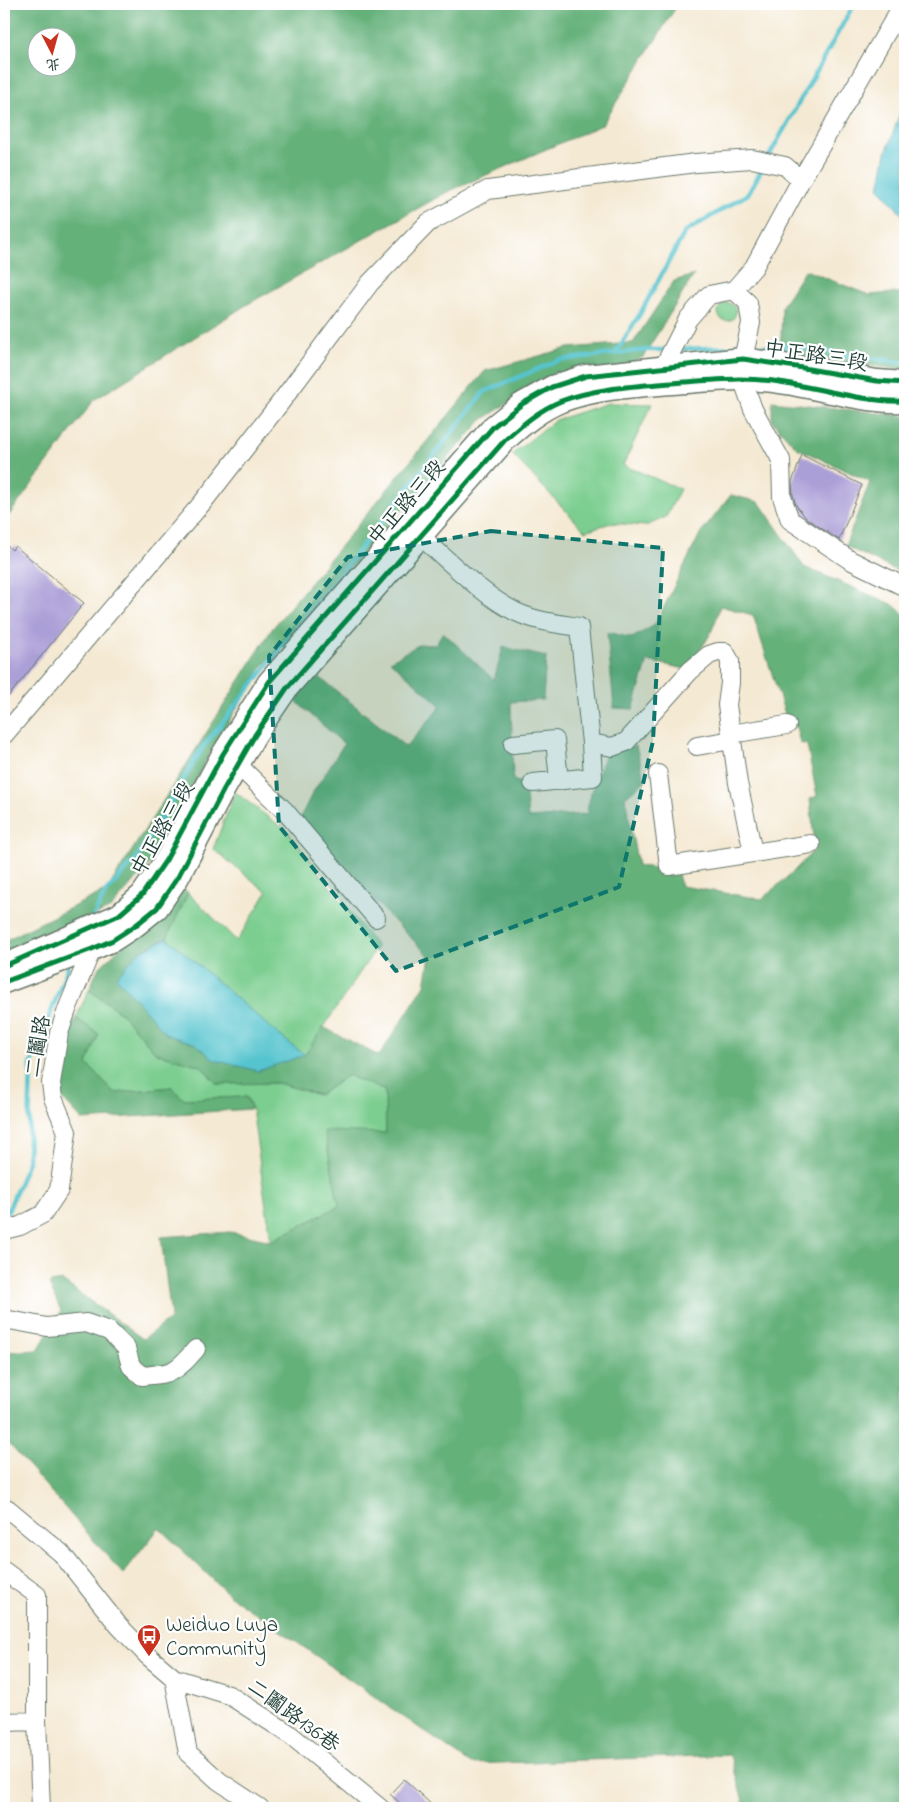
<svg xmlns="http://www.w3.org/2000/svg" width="909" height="1812" viewBox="0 0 909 1812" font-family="'Indie Flower','LXGW WenKai TC',sans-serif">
<rect width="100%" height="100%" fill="#fff"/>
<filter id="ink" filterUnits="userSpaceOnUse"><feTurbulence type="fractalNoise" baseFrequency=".02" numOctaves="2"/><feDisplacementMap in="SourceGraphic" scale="10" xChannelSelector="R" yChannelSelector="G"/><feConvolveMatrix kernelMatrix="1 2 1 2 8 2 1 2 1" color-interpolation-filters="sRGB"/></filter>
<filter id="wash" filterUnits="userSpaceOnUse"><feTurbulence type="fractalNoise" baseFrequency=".0096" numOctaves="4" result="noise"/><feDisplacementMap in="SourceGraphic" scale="20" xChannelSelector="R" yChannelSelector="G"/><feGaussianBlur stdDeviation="1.12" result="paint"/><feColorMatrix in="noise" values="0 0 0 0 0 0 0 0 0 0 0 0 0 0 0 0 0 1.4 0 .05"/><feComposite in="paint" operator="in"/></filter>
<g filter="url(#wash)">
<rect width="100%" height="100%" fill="#f4e9d3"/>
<path fill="#7cce90" stroke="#4e8662" d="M718 312a9 9 0 1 1 18 0a9 9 0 1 1-18 0Z
M608,403L652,404L623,465L680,489L666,517L646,526L611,523L585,531L512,454L556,420Z
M235,792L288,832L377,947L305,1055L279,1035L167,938L188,893L237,941L267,892L213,849Z
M89,990L120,1012L156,1053L201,1066L217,1084L278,1083L319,1095L348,1075L385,1091L386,1133L340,1206L271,1241L252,1109L247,1097L183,1099L172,1087L114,1093L87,1064L76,1018Z"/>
<path fill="#65b17a" stroke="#427757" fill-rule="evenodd" d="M4,4H678L602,125L447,192L248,304L94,400L4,522ZM38,38H68V68H38Z
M805,270L869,295L905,292V370L777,354L781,337L782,306Z
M694,275L643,357L629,364L536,385L482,420L261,668L210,753L159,853L111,908L4,957V941L107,890L272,629L485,371L568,348L633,343L674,281Z
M772,401L905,416V575L845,546L870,482L797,448L772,421Z
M731,495L759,502L804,567L892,604L905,615V1808H745L730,1755L471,1764L229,1595L159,1528L123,1574L4,1438V1352L38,1350L61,1311L49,1284L61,1280L143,1339L171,1318L161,1237L230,1232L271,1241L339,1206L324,1131L386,1133L385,1091L348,1075L319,1095L278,1083L217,1084L201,1066L156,1053L120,1012L89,990L98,969L127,941L180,884L188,893L167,938L139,952L167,1034L196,1044L215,1060L305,1055L323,1027L379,1056L425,985L430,957L390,917L300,818L312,794L344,744L291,697L313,672L406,747L441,706L390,661L420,644L435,645L443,632L494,680L503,647L546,657L543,700L511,702L513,780L525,784L528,818L586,814L593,786L607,752L636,746L645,781L625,797L638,866L677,870L681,886L762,899L793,872L815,849L810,799L817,796L807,745L800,743L794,719L785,714L753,615L720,606C713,635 703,647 685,669L648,661L633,709L614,708L607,632L632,638L655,625L699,536Z
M76,1018L99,1034L87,1064L114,1093L172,1087L183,1099L246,1097L252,1109L82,1120L61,1097L68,1035Z"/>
<path fill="#57c4cf" stroke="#3b8082" d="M905,105V217L903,216L879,188L886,153L901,110Z
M167,938L279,1035L305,1055L258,1071L214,1060L196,1044L167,1035L116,977L139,952Z"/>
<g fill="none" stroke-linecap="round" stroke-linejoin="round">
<path stroke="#57c4cf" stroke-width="4.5" d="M768,158L854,4
M750,347L789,346L905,363
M677,349L742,347
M615,354L640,314L685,232L748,194L763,167
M93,918L105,893L136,859L203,747L484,392L559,360L646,350H667
M4,1212L8,1211L28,1162L31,1065L68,967"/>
</g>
<g id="blocks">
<path fill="#ab9fd7" d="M802,455L862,485L839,540L806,518L796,505L793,495L792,482Z
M4,543L12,550L15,546L84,603L4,702Z
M404,1779L435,1808H405L390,1794Z"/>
</g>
</g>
<g filter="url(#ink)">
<use href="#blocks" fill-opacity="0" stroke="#6a796c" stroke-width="1"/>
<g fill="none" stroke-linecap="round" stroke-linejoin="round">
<g stroke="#6a796c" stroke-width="20">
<path id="minor" d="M734,290L748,303L751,323L743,359L742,378L753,409L781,460L782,497L790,520L850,560L905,587
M662,377L663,368L688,319L709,295L734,290L754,267L801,180L903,4
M420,536C448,560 483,596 516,612C535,621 559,624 579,627L591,743L612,747L626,742L690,671L709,655L718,652H725L730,661V683L727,705L738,783L753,852
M731,734L787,725
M4,735L203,502L280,403L370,283L428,223L488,190L696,163L752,159L785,166L801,180
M513,744L555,740L559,781
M697,746L732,740
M238,765L285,811L376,918
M658,774L669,866L811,844
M533,783L593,777L591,743
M4,1230L20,1226L43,1214L59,1190L67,1132L53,1098L51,1083L59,1033L68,1007L92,949L89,941
M4,1319L47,1327L86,1323L109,1331L126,1348L131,1366L142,1376C174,1373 175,1373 196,1349
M4,1507L8,1509L61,1553L119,1626L148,1656L174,1678L229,1695L288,1733L380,1808
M4,1571L37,1595V1721L41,1807
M174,1678L188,1753L219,1781L260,1808
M4,1722L37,1721"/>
</g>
<g stroke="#6a796c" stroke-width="25">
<path id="major" d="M4,966L119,915L142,895L166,860L223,754L269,682L494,426L522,404L552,387L586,376L743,359L803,368L877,381L905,383
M4,982L92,949L113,940L136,925L157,908L178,877L224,789L255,735L287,688L505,440C522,425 539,410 561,401C596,388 635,386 672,383C710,380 748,376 786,383C823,389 868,403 905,401"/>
</g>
<use href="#minor" stroke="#fff" stroke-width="18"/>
<use href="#major" stroke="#fff" stroke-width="22"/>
<g stroke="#fff" stroke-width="8">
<path id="cycleway" d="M4,966L119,915L142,895L166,860L223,754L269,682L494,426L522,404L552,387L586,376L743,359L803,368L877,381L905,383
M4,982L92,949L113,940L136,925L157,908L178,877L224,789L255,735L287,688L505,440C522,425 539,410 561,401C596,388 635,386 672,383C710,380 748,376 786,383C823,389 868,403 905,401"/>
</g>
<use href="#cycleway" stroke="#00873e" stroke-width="5"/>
</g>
</g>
<path fill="#0f766e" fill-opacity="0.2" stroke="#0f766e" stroke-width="4" stroke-dasharray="10 6" stroke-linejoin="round" d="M491,531L663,548L653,741L619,887L396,971L279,826L269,656L348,557Z"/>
<defs>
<g id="bus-pin" transform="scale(1.25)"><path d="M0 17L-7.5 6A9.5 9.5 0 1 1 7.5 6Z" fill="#c8321e" stroke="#fff"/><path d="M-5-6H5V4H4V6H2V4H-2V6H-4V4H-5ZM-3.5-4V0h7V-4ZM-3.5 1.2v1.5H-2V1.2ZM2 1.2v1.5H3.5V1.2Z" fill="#fff"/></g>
</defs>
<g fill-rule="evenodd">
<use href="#bus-pin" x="149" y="1636"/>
</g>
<g text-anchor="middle" stroke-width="4.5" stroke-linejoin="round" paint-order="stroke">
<g font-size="21" fill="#1f3d34" stroke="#fff">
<text transform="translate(816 355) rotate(9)" y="7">中正路三段</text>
<text transform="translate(406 502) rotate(-49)" y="7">中正路三段</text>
<text transform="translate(162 828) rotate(-60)" y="7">中正路三段</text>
<text transform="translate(37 1046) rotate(-80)" y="7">二鬮路</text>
<text transform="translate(294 1715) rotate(36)" y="7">二鬮路136巷</text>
</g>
<g font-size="21" fill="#1f3d34" stroke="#fff" text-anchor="start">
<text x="166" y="1631">Weiduo Luya<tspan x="166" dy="24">Community</tspan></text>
</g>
</g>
<rect width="909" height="1812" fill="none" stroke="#fff" stroke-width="20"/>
<g transform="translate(52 52) rotate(174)"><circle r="24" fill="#ffffff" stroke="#a5b1ae"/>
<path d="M0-4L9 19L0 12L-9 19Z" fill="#c8321e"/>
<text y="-8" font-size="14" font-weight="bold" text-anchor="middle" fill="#1f3d34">北</text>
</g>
</svg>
